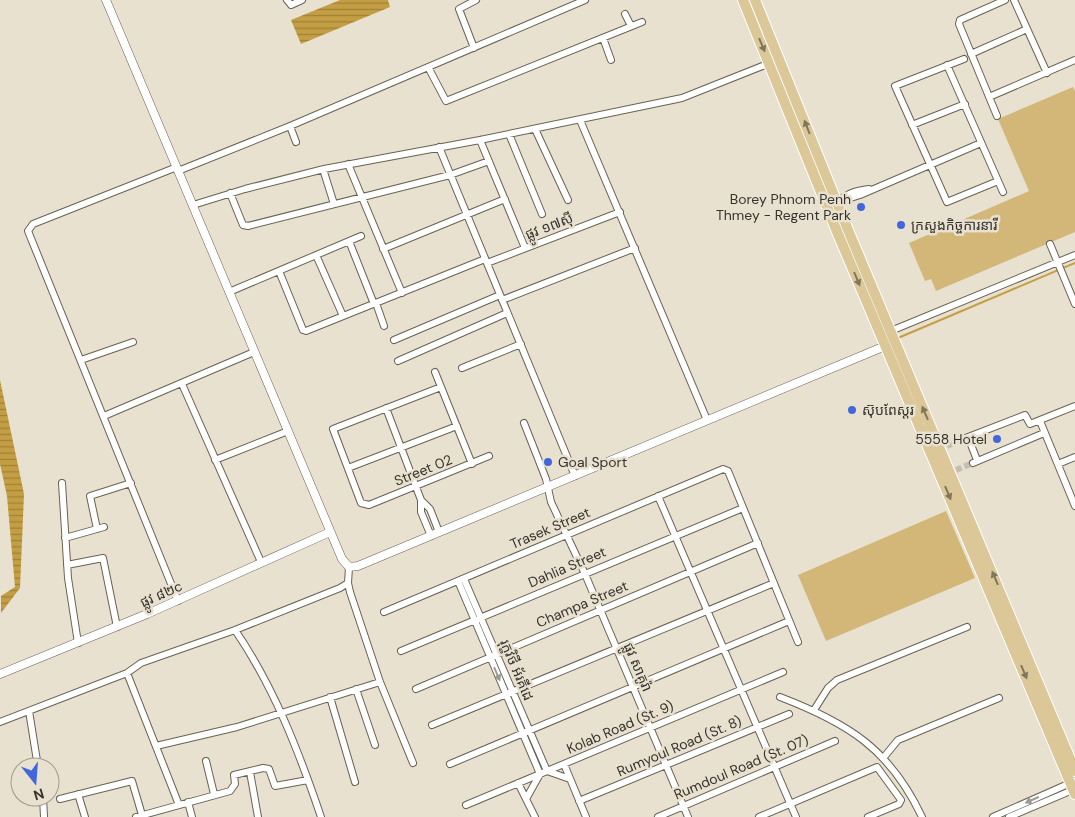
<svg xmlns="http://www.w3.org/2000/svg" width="1075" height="817" viewBox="0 0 1075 817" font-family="'DM Sans','Noto Sans Khmer',sans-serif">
<defs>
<pattern id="water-rules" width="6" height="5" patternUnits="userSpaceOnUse" patternTransform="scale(1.25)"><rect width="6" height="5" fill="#c49e43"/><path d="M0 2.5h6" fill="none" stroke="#a08138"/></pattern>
</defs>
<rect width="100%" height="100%" fill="#e8e1d0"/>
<path fill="#d3b779" d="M1073,87L1075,91V232L936,291L931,279L925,281L909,243L1029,191L998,119Z
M946,511L975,578L826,641L798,575Z"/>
<path fill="url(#water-rules)" d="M340,0H388L390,7L301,44L291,20Z
M0,380L24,494L20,588L1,613V596L15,587L7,496L0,464Z"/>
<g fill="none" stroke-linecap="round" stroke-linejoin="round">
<path stroke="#c49e43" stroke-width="2" d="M898,338L1075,263"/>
<path stroke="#c4beaf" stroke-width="6" stroke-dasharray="6 3" stroke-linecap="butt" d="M947,446L963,439
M956,470L973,463"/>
<g stroke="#686254" stroke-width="8">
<path id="minor" d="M287,0L291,5L302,0
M1014,0L1047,73
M625,14L631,26
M603,38L611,60
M474,48L459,9L476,0
M971,54L1027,29
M964,59L895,86L947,202L998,181
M947,65L1003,192
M428,67L446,101L642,22
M989,97L1075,60
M997,116L959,24L960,20L1005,0
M580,120L707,420
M912,125L965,104
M290,126L296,142
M535,129L568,200
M509,134L542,214
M480,140L525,248
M439,147L575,476
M348,164L402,293
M177,167L33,224L28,231L178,601
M323,169L334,204
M178,171L290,126L585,0
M230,193L243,225L248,226L450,175L489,161
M835,203L860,195L981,143
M837,203C845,194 857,190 869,189
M193,205L245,189L324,169L480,140L682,98L770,63
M349,241L374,304
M1050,244L1075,304
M383,249L505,199
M316,255L343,316
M487,263L620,212
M279,271L303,330L306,331L485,259
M229,292L361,236
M502,300L635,248
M376,303L384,326
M881,335L1075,255
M394,340L500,295
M81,360L133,342
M398,361L507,313
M462,368L521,344
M435,372L472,464
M182,384L261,562
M441,387L333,429L361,503L369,505L489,456
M386,408L421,500V512L431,536
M104,416L254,352
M1040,421L1075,506
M524,423L546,479L551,502L585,574L688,817
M968,437L977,460
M963,439L1025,415L1030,424L1075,406
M215,460L288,431
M973,463L1044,433
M1058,464L1075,457
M348,468L457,426
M62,483L68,578L78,643
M658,496L796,817
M421,500L430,509L439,532
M97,529L90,496L131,483
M65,538L104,527
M67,565L103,558L117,627
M349,567L348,583L350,592L380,682L413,763
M464,579L547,771L570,779
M458,581L540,774L526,799
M384,612L723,469L728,471L798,642
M235,630C274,687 299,752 321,817
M401,651L743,508
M127,673L179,805
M356,689L375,745
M416,689L758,543
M330,697L355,782
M780,697C848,723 890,749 922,817
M814,710L828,688L837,680L967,627
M29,711L38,767
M0,722L127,673L141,663L235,630L340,588L348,583
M432,725L774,583
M156,746L237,727L380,682
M884,757L898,740L999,698
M206,761L214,794
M450,764L789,621
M564,764L586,817
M250,772L258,817
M518,783L535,817
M78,794L85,817
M43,797L44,817
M60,799L132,781L142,815
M579,801L789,714
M188,802L192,817
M466,805L783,672
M136,817L230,791L235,784L234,775L263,768L269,769L275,786L308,780
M658,817L835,741
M759,817L877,767L901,800L899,804L868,817
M993,817L1075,781
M1009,817L1075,789"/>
</g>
<g stroke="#686254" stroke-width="9">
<path id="tertiary" d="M106,0L342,559L349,567L358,566L890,344
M0,674L147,614L330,532"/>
</g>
<g stroke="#fff" stroke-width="12">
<path id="primary" d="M743,0L838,234L1075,794
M755,0L848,230L1075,771"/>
</g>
<use href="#minor" stroke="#fff" stroke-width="6"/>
<use href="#tertiary" stroke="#fff" stroke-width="8"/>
<use href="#primary" stroke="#dbc797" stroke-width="10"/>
</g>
<defs><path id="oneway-solid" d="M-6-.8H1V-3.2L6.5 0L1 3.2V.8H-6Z" transform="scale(1.25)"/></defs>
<g fill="#80765c">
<use href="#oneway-solid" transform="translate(762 45) rotate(67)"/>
<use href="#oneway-solid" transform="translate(807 127) rotate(-111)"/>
<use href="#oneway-solid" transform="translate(857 279) rotate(67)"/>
<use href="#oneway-solid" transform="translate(925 413) rotate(-113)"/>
<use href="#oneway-solid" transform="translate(948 493) rotate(67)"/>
<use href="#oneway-solid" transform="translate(995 578) rotate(-113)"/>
<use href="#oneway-solid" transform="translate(1024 672) rotate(67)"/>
</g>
<g fill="#9a9996">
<use href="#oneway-solid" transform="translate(497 674) rotate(67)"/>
<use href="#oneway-solid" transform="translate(1032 800) rotate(156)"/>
</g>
<g fill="#4267da" stroke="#e8e1d0" stroke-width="2">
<circle cx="861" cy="207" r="5"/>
<circle cx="901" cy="225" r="5"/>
<circle cx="852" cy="410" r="5"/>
<circle cx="997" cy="439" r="5"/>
<circle cx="548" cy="462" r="5"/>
</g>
<g text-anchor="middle" stroke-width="5" stroke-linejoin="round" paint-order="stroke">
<g font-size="14" fill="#36332c" stroke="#e8e1d0" text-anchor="start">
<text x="851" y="204" text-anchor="end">Borey Phnom Penh<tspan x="851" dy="16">Thmey - Regent Park</tspan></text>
<text x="911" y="230">ក្រសួងកិច្ចការនារី</text>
<text x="862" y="415">ស៊ុបពែស្តរ</text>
<text x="987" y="444" text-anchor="end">5558 Hotel</text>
<text x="558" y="467">Goal Sport</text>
</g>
<g font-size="14" fill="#36332c" stroke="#e8e1d0">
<text transform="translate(549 226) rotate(-21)" y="5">ផ្លូវ ១៧ស៊ី</text>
<text transform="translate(423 470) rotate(-22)" y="5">Street 02</text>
<text transform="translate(550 528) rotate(-23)" y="5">Trasek Street</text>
<text transform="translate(567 567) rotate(-23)" y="5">Dahlia Street</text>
<text transform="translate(161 594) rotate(-24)" y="5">ផ្លូវ ៨២c</text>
<text transform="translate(582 604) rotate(-23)" y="5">Champa Street</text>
<text transform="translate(638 667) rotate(67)" y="5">ផ្លូវ សាគូរ៉ា</text>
<text transform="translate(517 670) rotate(67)" y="5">រុក្ខវិថី អ័រគីដេ</text>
<text transform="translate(620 727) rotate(-23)" y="5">Kolab Road (St. 9)</text>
<text transform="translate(679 746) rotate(-23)" y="5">Rumyoul Road (St. 8)</text>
<text transform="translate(741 767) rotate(-23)" y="5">Rumdoul Road (St. 07)</text>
</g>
</g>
<g transform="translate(35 782) rotate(163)"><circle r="24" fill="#e8e1d0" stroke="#a19b8e"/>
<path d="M0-4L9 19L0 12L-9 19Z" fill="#4267da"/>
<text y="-8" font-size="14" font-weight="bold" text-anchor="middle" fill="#36332c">N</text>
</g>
</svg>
